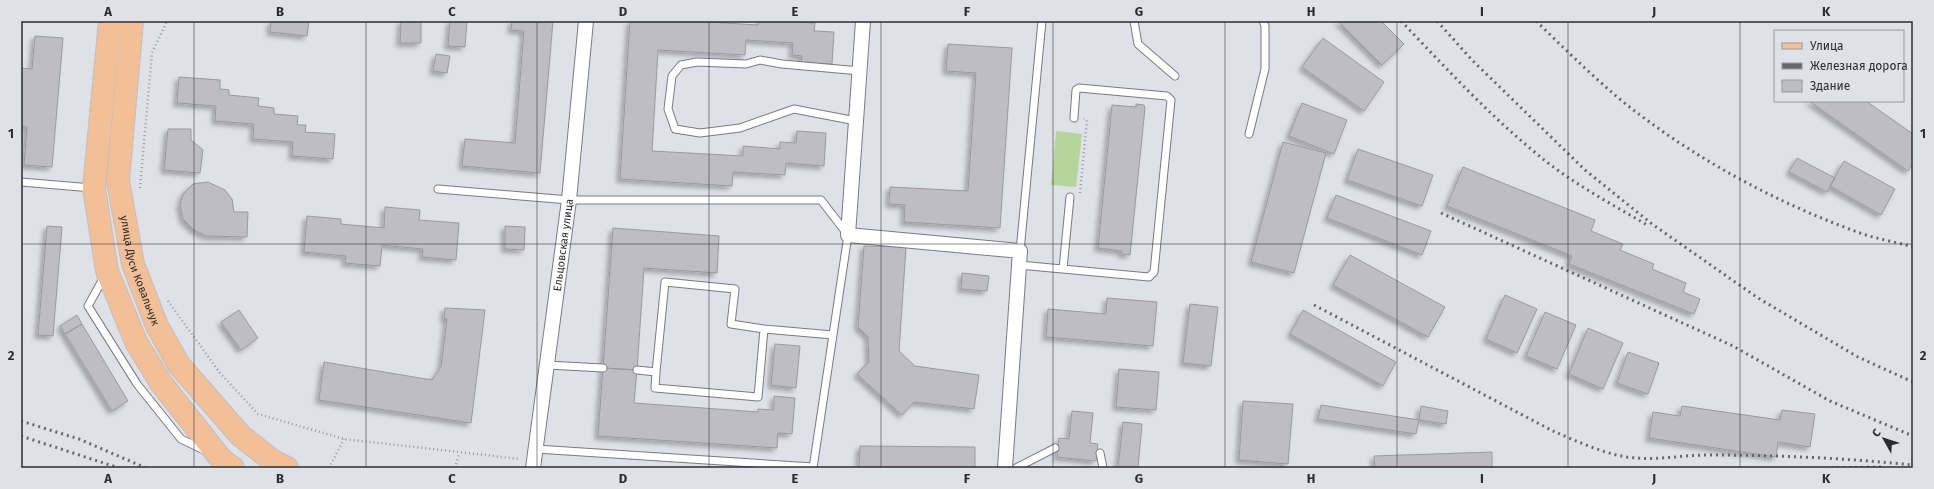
<svg xmlns="http://www.w3.org/2000/svg" width="1934" height="489" viewBox="0 0 1934 489" font-family="'Fira Sans',sans-serif">
<defs>
<filter id="shadow"><feDropShadow dx="-3.5" dy="3.5" stdDeviation="2" flood-color="#0004"/></filter>
</defs>
<rect width="100%" height="100%" fill="#dfe1e8"/>
<path fill="#b4d799" d="M1056,131L1082,134L1076,187L1051,185Z"/>
<path fill="#bebdc5" stroke="#9b99a0" filter="url(#shadow)" d="M271,21H309L307,36L270,32Z
M401,21H421V43H400Z
M450,21H467L465,47L448,46Z
M512,21H553L540,173L462,166L465,139L515,143L524,31L511,30Z
M630,21H692L758,25V21H798V22L815,23L814,31L834,32L832,64L801,63L802,56L792,55L793,43L746,40L745,55L658,50L652,151L743,156V146L780,149V142L796,143L797,131L826,133L824,166L786,163L785,175L733,172L732,186L620,179Z
M1338,21H1381L1404,44L1382,65Z
M35,36L63,38L52,167L24,165L27,127L21,126V68L32,69Z
M1323,38L1384,82L1364,111L1302,67Z
M948,44L1012,48L1000,228L904,222L905,205L889,204L890,187L968,191L976,73L946,71Z
M436,54L450,56L447,73L433,71Z
M179,77L220,80V89L229,90V95L259,98L258,106L274,108V114L298,116L297,125H306L305,132L335,134L333,159L292,156L293,142L253,139L254,124L215,121L216,106L177,103Z
M1809,101H1866L1913,134V163L1908,171Z
M1302,103L1347,120L1334,154L1289,136Z
M1136,104L1144,105L1145,108L1130,255L1122,254V251L1098,248L1112,105L1136,107Z
M168,129H191V140L203,150L200,173L164,170Z
M1283,142L1326,153L1294,273L1251,262Z
M1358,149L1433,175L1422,206L1347,180Z
M1797,158L1835,178L1827,192L1789,172Z
M1844,161L1895,189L1881,215L1830,186Z
M1463,167L1595,220L1591,231L1623,244L1620,250L1654,264L1652,269L1686,283L1683,292L1700,299L1694,314L1569,264L1572,256L1447,206Z
M208,182L225,190L232,199L234,212H248L247,237L206,236L194,230L183,219L180,205L183,194L193,184Z
M1336,195L1431,231L1422,255L1327,218Z
M385,207L420,210L419,220L459,223L456,260L422,257L423,249L382,245L380,266L345,263L346,256L304,252L307,216L341,219V224L384,228Z
M47,226L62,227L53,336L38,335Z
M505,226L525,227L524,250L505,249Z
M613,228L719,236L717,273L644,268L637,370L603,368Z
M864,246L906,247L899,351L915,366L979,375L974,409L914,402L902,415L857,374L869,362L868,337L858,327Z
M1350,255L1445,307L1428,337L1333,285Z
M962,273L989,276L987,291L961,289Z
M1505,295L1537,309L1517,353L1486,339Z
M1107,298L1157,302L1153,346L1046,337L1048,309L1106,314Z
M1190,304L1218,307L1211,366L1183,363Z
M445,308L485,310L471,423L319,400L324,362L432,380L441,367L447,319L444,318Z
M239,310L258,338L241,350L221,322Z
M1303,310L1396,362L1383,386L1290,334Z
M1545,312L1576,325L1557,369L1526,356Z
M77,315L82,324L65,334L60,326Z
M82,324L128,401L112,411L65,334Z
M1588,328L1623,343L1603,389L1569,374Z
M775,344L800,346L796,388L771,385Z
M1628,352L1659,363L1648,394L1617,383Z
M603,368L637,370L634,403L758,412V409L774,410V396L795,398L792,434L778,433L777,448L598,436Z
M1119,369L1159,372L1156,410L1116,407Z
M1243,401L1293,404L1288,464L1239,460Z
M1321,405L1419,420L1416,434L1318,419Z
M1421,406L1448,411L1446,424L1419,420Z
M1682,406L1780,420L1782,410L1815,414L1810,447L1778,442L1776,457L1649,438L1653,412L1680,416Z
M1072,411L1093,413L1090,443L1098,444L1096,461L1057,457L1059,438L1069,439Z
M1123,422L1142,424L1138,468H1118Z
M860,446L975,447V468H859Z
M1492,452V468H1375L1374,456Z"/>
<g fill="none" stroke-linecap="round" stroke-linejoin="round">
<g stroke="#7a7b82" stroke-width="9">
<path id="lane" d="M1134,21L1138,44L1175,76
M856,121L794,109L740,128L700,133L675,129L668,109L672,76L681,65L697,62L746,64L760,60L782,64L860,71
M1249,134L1265,69V26L1263,21
M21,182L92,188
M438,189L569,200H821L848,235L813,468
M1020,251L1042,21
M1019,265L1149,277L1154,272L1171,100L1167,96L1079,88L1076,90L1074,118
M1063,269L1070,197
M104,277L88,306L137,384L181,439L206,451
M547,365L603,368
M637,370L656,372L655,388L758,397L764,329L833,335
M656,372L665,282L735,289L731,324L764,329
M536,449L813,467
M1100,453L1103,468
M1016,468L1055,448"/>
</g>
<g stroke="#7a7b82" stroke-width="16">
<g id="street">
<path d="M863,21L848,235L1020,251L1005,468"/>
<path id="s1" d="M533,468L569,200L586,21"/>
</g>
</g>
<g stroke="#bfc0c1" stroke-width="24">
<g id="primary">
<path d="M110,21L94,188L107,271L136,342L161,383L221,459L233,468"/>
<path id="s2" d="M132,21L118,181L133,264L157,326L179,365L241,436L273,461L287,468"/>
</g>
</g>
<path stroke="#989a9f" stroke-width="2.5" stroke-dasharray="1 3" stroke-linecap="butt" d="M140,188L152,53L167,21
M1080,193L1087,120L1084,119
M168,301L220,373L258,414L344,439L520,459
M329,468L344,439
M455,468L459,454"/>
<use href="#lane" stroke="#fff" stroke-width="7"/>
<use href="#street" stroke="#fff" stroke-width="14"/>
<use href="#primary" stroke="#f2bf97" stroke-width="22"/>
<path stroke="#66676b" stroke-width="3" stroke-dasharray="2 4" stroke-linecap="butt" d="M1401,21C1445,67 1488,114 1537,154C1570,182 1610,203 1647,225
M1437,21L1472,60L1585,170L1652,224L1758,298L1858,357L1913,382
M1536,21C1566,50 1595,79 1627,105C1697,160 1777,203 1860,233C1877,239 1896,242 1913,247
M1907,21L1913,22
M1441,213L1733,346L1830,401L1913,436
M1314,305L1551,430C1576,441 1610,457 1637,458C1660,460 1684,455 1707,455C1776,455 1844,458 1913,465
M21,421L79,439L146,468
M21,436L119,468
M1825,468L1883,467"/>
</g>
<path fill="none" stroke="#2b2c2f" stroke-width="1" stroke-opacity="0.55" d="M194,21V468M366,21V468M537,21V468M709,21V468M881,21V468M1053,21V468M1225,21V468M1397,21V468M1568,21V468M1740,21V468M21,244H1913"/>
<g text-anchor="middle" stroke-width="3" stroke-linejoin="round" paint-order="stroke">
<g font-size="11" fill="#2b2c2f" stroke="#dfe1e8">
<text dy="4" stroke="none"><textPath href="#s1" startOffset="225">Ельцовская улица</textPath></text>
<text dy="4" stroke="none"><textPath href="#s2" startOffset="253">улица Дуси Ковальчук</textPath></text>
</g>
</g>
<rect width="1934" height="489" fill="none" stroke="#dfe1e8" stroke-width="44"/>
<rect x="1774" y="30" width="130" height="72" fill="#dfe1e8" stroke="#97999e"/>
<rect x="1782" y="43" width="20" height="6" fill="#f2bf97" stroke="#97999e"/>
<text x="1810" y="50" font-size="12" fill="#2b2c2f">Улица</text>
<rect x="1782" y="63" width="20" height="6" fill="#66676b" stroke="#97999e"/>
<text x="1810" y="70" font-size="12" fill="#2b2c2f">Железная дорога</text>
<rect x="1782" y="80" width="20" height="12" fill="#bebdc5" stroke="#97999e"/>
<text x="1810" y="90" font-size="12" fill="#2b2c2f">Здание</text>
<g transform="translate(1884 439) rotate(309)" stroke="#dfe1e8" stroke-width="3" paint-order="stroke">
<path d="M0-3L7 15L0 10L-7 15Z" fill="#2b2c2f"/>
<text y="-6" font-size="11" font-weight="bold" text-anchor="middle" fill="#2b2c2f">С</text>
</g>
<rect x="22" y="22" width="1890" height="445" fill="none" stroke="#2b2c2f" stroke-width="1.5"/>
<g font-size="13" text-anchor="middle" font-weight="bold" fill="#2b2c2f">
<text x="108" y="16">A</text>
<text x="280" y="16">B</text>
<text x="452" y="16">C</text>
<text x="623" y="16">D</text>
<text x="795" y="16">E</text>
<text x="967" y="16">F</text>
<text x="1139" y="16">G</text>
<text x="1311" y="16">H</text>
<text x="1482" y="16">I</text>
<text x="1654" y="16">J</text>
<text x="1826" y="16">K</text>
<text x="11" y="138">1</text>
<text x="1923" y="138">1</text>
<text x="11" y="360">2</text>
<text x="1923" y="360">2</text>
<text x="108" y="483">A</text>
<text x="280" y="483">B</text>
<text x="452" y="483">C</text>
<text x="623" y="483">D</text>
<text x="795" y="483">E</text>
<text x="967" y="483">F</text>
<text x="1139" y="483">G</text>
<text x="1311" y="483">H</text>
<text x="1482" y="483">I</text>
<text x="1654" y="483">J</text>
<text x="1826" y="483">K</text>
</g>
</svg>
